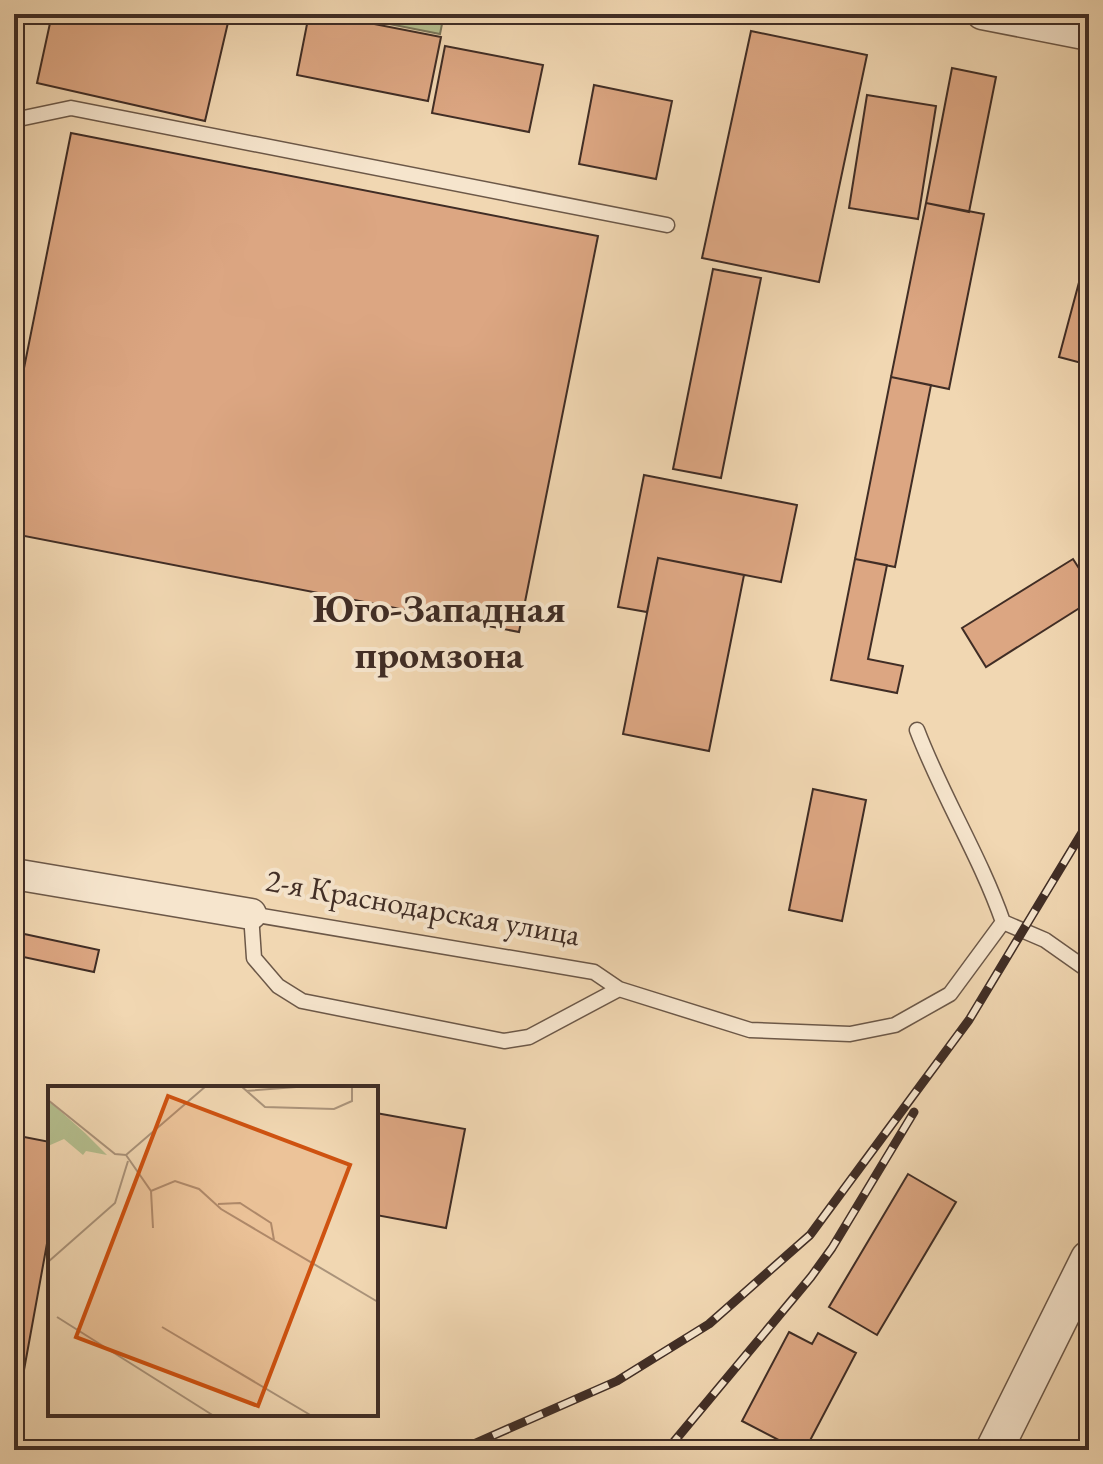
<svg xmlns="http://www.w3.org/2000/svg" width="1103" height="1464" viewBox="0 0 1103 1464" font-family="'EB Garamond',serif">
<rect width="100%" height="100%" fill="#f1d7b2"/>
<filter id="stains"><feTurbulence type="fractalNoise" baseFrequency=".0025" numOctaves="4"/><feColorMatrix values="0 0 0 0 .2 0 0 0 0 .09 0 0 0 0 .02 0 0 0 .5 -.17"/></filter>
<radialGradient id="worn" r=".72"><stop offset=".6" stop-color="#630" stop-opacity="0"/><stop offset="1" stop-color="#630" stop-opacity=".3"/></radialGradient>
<path fill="#b5bf8f" stroke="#7a765a" stroke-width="2" d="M365,14H444L440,34L364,19Z"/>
<path fill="#dca682" stroke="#402d25" stroke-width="2" d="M52,14H230L205,121L37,83Z
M309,14H323L441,37L428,101L297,75Z
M751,31L867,55L819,282L702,258Z
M445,46L543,65L529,132L432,113Z
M952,68L996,77L969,212L926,203Z
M594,85L672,101L656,179L579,164Z
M867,95L936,106L918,219L849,208Z
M71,133L598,236L519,632L14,534V418Z
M926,203L984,214L949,389L891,377Z
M1089,245V365L1059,357Z
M713,269L761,278L721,478L673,469Z
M891,377L931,385L895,567L855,559Z
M644,475L797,505L781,582L658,558L647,612L618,607Z
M658,558L744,575L709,751L623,734Z
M855,559L887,565L868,659L903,666L897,693L831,680Z
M1073,559L1089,584V602L986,667L962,628Z
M813,789L866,800L842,921L789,910Z
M15,932L99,950L94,972L14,955Z
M376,1113L465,1129L446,1228L376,1215Z
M14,1135L50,1142V1227L14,1425Z
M908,1174L956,1202L877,1335L829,1307Z
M789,1332L812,1344L818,1333L856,1353L805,1450H798L742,1421Z"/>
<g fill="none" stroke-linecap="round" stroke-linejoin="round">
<g stroke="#6c5848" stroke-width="17">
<path id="service" d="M14,120L71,108L667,225
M917,730C942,796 980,856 1003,922
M619,989L529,1037L504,1041L302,1001L278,986L254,958L251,914L594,972L619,989L750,1030L850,1034L895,1025L950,994L1003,922L1045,940L1089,971"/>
</g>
<g stroke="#6c5848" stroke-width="33">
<path id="minor" d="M982,14L1089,35
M14,874L251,914"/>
</g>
<g stroke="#6c5848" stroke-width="39">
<path id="tertiary" d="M994,1450L1089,1259"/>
</g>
<use href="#service" stroke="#f6e5cd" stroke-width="14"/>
<use href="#minor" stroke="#f6e5cd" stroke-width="30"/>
<use href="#tertiary" stroke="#f6e5cd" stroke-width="36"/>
<g stroke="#402d25" stroke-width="9">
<path id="rail" d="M460,1450L617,1381L709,1324L810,1235L969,1020L1089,821
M667,1450L811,1277L832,1248L914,1112"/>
</g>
<use href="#rail" stroke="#f6e5cd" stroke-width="6" stroke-dasharray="18" stroke-linecap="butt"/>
</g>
<g text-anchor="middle" stroke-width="8" stroke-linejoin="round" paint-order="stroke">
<g font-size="32" fill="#402d25" stroke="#f6e5cd">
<text transform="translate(423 907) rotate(10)" y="11">2-я Краснодарская улица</text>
</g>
<g font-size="40" font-weight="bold" fill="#402d25" stroke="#f6e5cd">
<text x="439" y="622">Юго-Западная<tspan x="439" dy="46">промзона</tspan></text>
</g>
</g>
<g transform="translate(48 1086)">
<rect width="330" height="330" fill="#f1d7b2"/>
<path d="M0,14L37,47L59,69L38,65L35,69L16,53L0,60Z" fill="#b5bf8f"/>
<path fill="none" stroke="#aa937a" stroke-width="2" d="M193,0L217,21L286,23L304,15V0M198,5L261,0M0,14L67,68L78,69L158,0M78,69L103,105L127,95L151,103L173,123L330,216M103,105L105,142M170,118L192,117L223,137L226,154M0,176L67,117L80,75M9,231L166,330M114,241L264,330"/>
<path fill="#cf5210" fill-opacity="0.15" stroke="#cf5210" stroke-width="4" d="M120,10L302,79L210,320L28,251Z"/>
<rect width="330" height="330" fill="none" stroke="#402d25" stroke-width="4"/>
</g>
<rect width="1103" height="1464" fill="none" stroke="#f1d7b2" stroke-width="48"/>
<rect x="16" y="16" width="1071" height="1432" fill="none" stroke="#402d25" stroke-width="4"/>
<rect x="24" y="24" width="1055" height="1416" fill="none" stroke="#402d25" stroke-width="2"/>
<rect width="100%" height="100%" filter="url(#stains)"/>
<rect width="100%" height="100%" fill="url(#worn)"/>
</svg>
